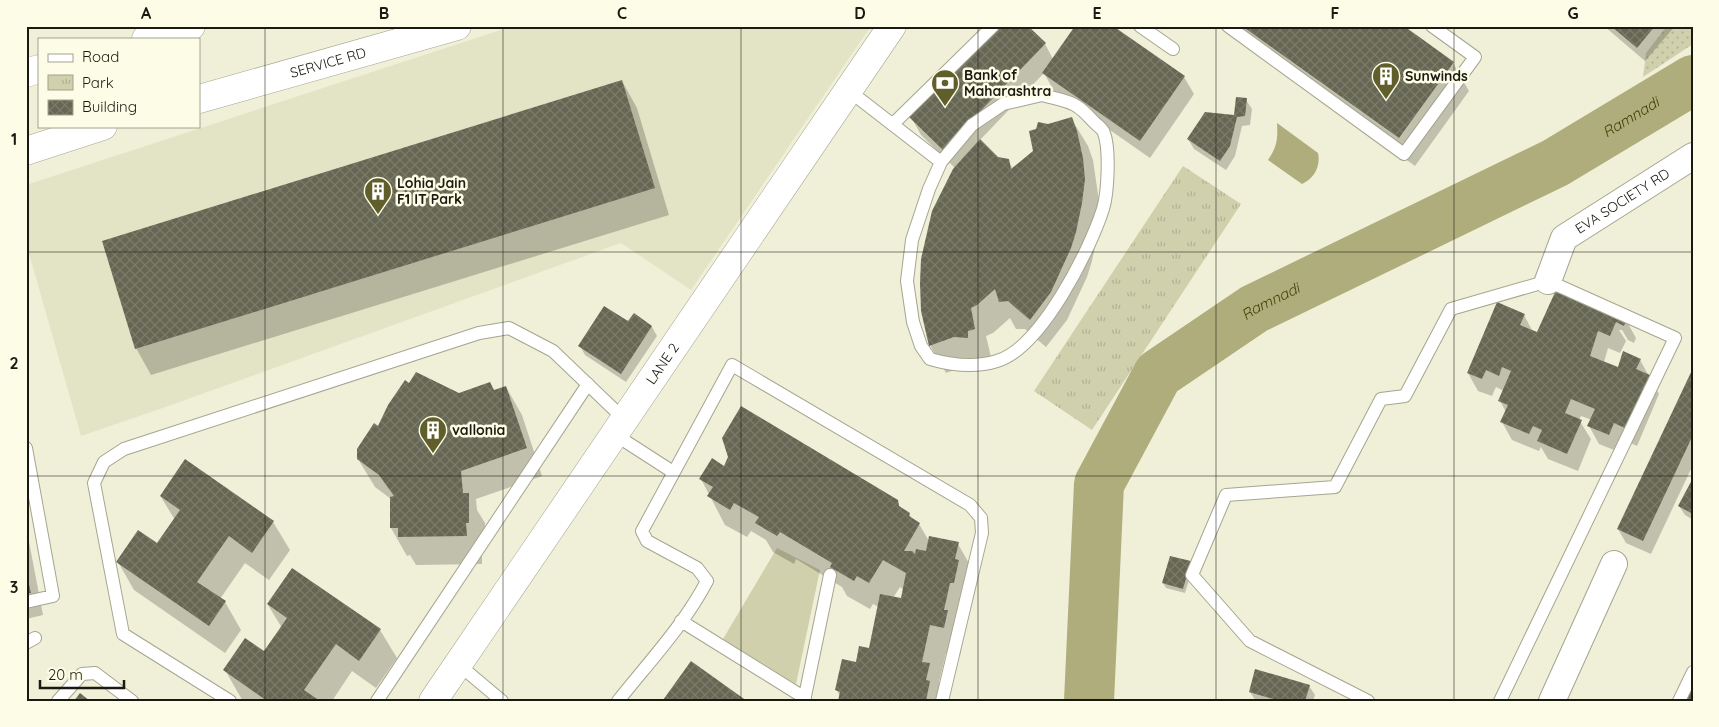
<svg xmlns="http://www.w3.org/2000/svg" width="1719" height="727" viewBox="0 0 1719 727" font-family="Quicksand,sans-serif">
<defs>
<pattern id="grass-dots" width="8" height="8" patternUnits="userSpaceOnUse" patternTransform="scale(1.25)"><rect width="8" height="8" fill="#d0d0ad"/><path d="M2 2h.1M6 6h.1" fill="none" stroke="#b2b294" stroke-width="1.8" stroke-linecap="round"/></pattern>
<pattern id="park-tufts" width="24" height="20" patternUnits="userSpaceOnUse" patternTransform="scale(1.25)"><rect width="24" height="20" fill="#d0d0ad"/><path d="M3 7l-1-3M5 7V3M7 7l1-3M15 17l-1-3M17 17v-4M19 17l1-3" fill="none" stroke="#b2b294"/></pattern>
<pattern id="building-cross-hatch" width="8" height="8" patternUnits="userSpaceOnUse" patternTransform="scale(1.25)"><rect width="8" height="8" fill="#666653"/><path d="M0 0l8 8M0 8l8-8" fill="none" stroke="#7b7b6c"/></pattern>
</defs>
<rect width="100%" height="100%" fill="#f0f0d9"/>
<path fill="#e3e3c5" d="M513,26H871L691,290L621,243L160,409L81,436L26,243V185Z"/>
<path fill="url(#grass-dots)" d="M1667,26H1693V44L1643,77L1646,53Z"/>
<path fill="url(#park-tufts)" d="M1183,166L1241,204L1092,430L1034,391Z"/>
<path fill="#d0d0ad" d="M777,548L820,570L796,684L723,639Z"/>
<path fill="#aead7b" d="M1277,123L1318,153C1321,166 1314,179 1302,184L1268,160C1277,147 1278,139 1277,123Z"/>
<path fill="#0003" fill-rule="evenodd" d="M1221,26H1402L1453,63L1469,91L1415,166Z
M1604,26H1675L1645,61Z
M1045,44L1053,59L1184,77L1194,94L1150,158L1054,91L1044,73L980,140L998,158L1008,160L1013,169L1035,151L1048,125L1071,118L1088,146L1093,160L1100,208L1098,232L1092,261L1087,277L1067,320L1046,347L1025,329H1016L1010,318L993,333L986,336L991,357L946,373L930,345L955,168L921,135L911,117Z
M622,81L637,108L669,215L151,375L136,348Z
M1246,100L1252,109L1250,125L1242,126L1235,156L1226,170L1194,149L1188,139L1235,116Z
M1524,315L1533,332L1538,334L1626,320L1636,338L1634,343L1628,340L1622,330H1619L1626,341L1620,353L1608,348L1604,362L1619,369L1624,353L1640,360L1659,394L1637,446L1624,440L1619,452L1599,444L1589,426L1592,420L1581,416L1579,420L1591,439L1578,471L1548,459L1541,447L1539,451L1512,440L1502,422L1506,412L1500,401L1504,391L1496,387L1492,396L1478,391L1468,373Z
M629,323L652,327L657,336L626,382L585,355L580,346Z
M1693,371V468L1692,467L1651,554L1626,543L1618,529Z
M409,384L459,394L494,391L506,387L522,415L542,476L476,499L477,510L485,523V551H482V564L416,565L410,555L407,556L391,528V499L375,487L358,459Z
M185,461L273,522L290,550L269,580L245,563L220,599L225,602L241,630L225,653L134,590L118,562L157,545L175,520L161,497Z
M724,467L897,501L901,509L909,514L913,520L919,524L929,541L958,544L974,572L972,584L975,590L970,611H966L960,635L963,640L960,656L946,653L939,682L946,693L944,701H839L840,697L837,690L857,663L870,649L879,607L873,604L870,609L847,596L842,587L796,559L794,564L773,552L766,540L751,531L747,537L725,525L701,479ZM900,587L904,590L902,599L893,598Z
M1693,481V520L1685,515L1679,506Z
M26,526L43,615L26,619Z
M1193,567L1185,593L1166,588L1163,583Z
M292,570L380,630L397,658L376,688L352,671L332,701H244L241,698L225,670L264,653L282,628L268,605Z
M1309,686L1315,695L1313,701H1256L1250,692Z
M665,700L745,701H665Z"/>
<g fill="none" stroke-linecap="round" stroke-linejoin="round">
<path stroke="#aead7b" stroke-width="50" id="s1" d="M1089,701L1099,484L1158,374L1254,309L1555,163L1693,80"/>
</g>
<path fill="url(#building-cross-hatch)" d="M997,26H1028L1046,43L943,150L909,117Z
M1075,26H1113L1185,76L1140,141L1042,73Z
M1242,26H1404L1454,62L1399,138Z
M1611,26H1655L1637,48Z
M622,80L655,188L135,349L102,241Z
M1236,97L1247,98L1245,116L1237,117L1230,146L1220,161L1187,139L1205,112L1234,115Z
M1072,117L1077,131L1083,158L1085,179L1082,203L1076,232L1071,248L1051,292L1030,320L1008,301L999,302L995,289L977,305L971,308L975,329L968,331V338L954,337L929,346L921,311L920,283L921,259L932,211L953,169L980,139L998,157L1009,159L1011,169L1033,151L1029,131L1036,129L1038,122L1048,124Z
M1556,290L1627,319L1624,326L1616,322L1610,336L1598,331L1590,356L1618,367L1623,351L1641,359L1636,369L1650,375L1627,429L1614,423L1609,435L1587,426L1595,409L1571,399L1565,413L1582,420L1567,454L1537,441L1542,430L1533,426L1529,434L1500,422L1508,405L1498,401L1511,371L1502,367L1499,376L1486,370L1482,379L1467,373L1497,302L1525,314L1520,325L1537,332Z
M604,306L628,321L634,313L652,326L621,374L578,346Z
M1693,368V435L1643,541L1617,529Z
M416,372L459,393L490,382L494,390L506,386L527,448L461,471L463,493H469V523H466L467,536L398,537V528H390V497L394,496L379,475L357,459V449L374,423L378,426L388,405L405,380L409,383Z
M741,406L898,500L899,506L910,513L909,516L920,523L904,551H912L915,554L916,549L926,551L929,536L959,542L955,559L959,560L954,583H950L944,610H948L944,628L930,625L922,662L930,663L926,680L930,681L926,701H838L840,692L835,690L842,659L856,662L859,646L869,648L880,594L901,598L906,573L883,560L869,583L857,576L854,581L830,567L832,563L780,532L777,536L755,523L759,517L734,503L730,510L707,496L713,487L699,479L712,458L724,466L728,457L722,438Z
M185,459L274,521L252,553L229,536L197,582L226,601L209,626L116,562L138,530L157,543L180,510L160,496Z
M1693,478V514L1678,506Z
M1170,556L1191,561L1183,589L1162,583Z
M292,568L381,629L359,661L336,644L304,690L320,701H267L223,670L245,638L264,651L287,618L267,604Z
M26,572L31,593H26Z
M691,661L747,701L663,700Z
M1255,669L1310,685L1305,701H1280L1249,692Z
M1693,682V701H1684Z
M80,693L90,701H74Z"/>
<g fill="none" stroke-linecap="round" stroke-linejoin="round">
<g stroke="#a5a590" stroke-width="14">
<path id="lane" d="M1140,26L1173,49
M1228,26L1404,154L1475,57L1432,26
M848,90L941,162
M1042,95C1052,98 1069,100 1078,107C1084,111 1089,117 1094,122C1097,125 1103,129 1104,133C1110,149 1108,193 1103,209C1090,250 1041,348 997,361C975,368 951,365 930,359L921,346L913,322L907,281L912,240L929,189L941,162L972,125L1003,104Z
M893,124L993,26
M614,434L673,472
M26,448L53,596L26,602
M681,621L805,698
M26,643L35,638
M458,664L502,701
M58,701L82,674L95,673L132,701
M230,701L123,634L94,483L104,462L124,449L479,333L509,328L553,351L624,419
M377,701L588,384
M618,701C649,662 684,625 707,581L697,568L647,541L642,531L732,365L970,505L981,518L982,533L942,701
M804,701L830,575
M1368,701L1250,641L1192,575L1226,495L1335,487L1381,399L1405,396L1451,309L1548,281L1675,338L1500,701
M1679,701L1693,672"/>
</g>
<g stroke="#a5a590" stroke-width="28">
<g id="street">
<path id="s2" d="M1548,281L1564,238L1693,156"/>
<path d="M1552,701L1614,564"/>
</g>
</g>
<g stroke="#a5a590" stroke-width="29">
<g id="secondary">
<path id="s3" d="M199,99L457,26"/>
<path d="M26,151L103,126"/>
<path id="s4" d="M433,701L892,26"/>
</g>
</g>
<g stroke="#a5a590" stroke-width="29">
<path id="highway" d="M146,39L191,26
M26,73L39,69"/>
</g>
<use href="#lane" stroke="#fff" stroke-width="12"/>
<use href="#street" stroke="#fff" stroke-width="26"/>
<use href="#secondary" stroke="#fff" stroke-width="28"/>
<use href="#highway" stroke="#fff" stroke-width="28"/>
</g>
<path fill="none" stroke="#1a1a12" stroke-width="1" stroke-opacity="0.55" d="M265,26V701M503,26V701M741,26V701M978,26V701M1216,26V701M1454,26V701M26,252H1693M26,476H1693"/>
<defs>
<g id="building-pin" transform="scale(1.4375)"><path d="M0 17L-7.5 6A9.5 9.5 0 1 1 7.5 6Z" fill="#605e2b" stroke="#fdfde7"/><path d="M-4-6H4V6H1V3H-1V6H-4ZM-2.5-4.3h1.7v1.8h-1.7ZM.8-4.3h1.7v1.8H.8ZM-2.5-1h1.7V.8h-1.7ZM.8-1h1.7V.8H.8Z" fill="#fff"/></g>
<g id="bank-pin" transform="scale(1.4375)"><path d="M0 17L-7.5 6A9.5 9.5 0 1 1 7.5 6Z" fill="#605e2b" stroke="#fdfde7"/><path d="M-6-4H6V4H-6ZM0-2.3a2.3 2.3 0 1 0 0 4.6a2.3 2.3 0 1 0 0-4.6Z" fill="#fff"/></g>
</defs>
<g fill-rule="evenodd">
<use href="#building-pin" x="1386" y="76"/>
<use href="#bank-pin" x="945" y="83"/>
<use href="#building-pin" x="378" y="191"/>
<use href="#building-pin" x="433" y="430"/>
</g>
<g text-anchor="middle" stroke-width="5" stroke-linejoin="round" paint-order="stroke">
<g font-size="14" fill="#1a1a12" stroke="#fdfde7">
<text dy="5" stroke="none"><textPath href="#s3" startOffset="134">SERVICE RD</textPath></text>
<text dy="5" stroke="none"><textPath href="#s2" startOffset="115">EVA SOCIETY RD</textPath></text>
<text dy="5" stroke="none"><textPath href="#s4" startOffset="408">LANE 2</textPath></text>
</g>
<g font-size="14" font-weight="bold" fill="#1a1a12" stroke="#fdfde7" text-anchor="start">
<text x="964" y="80">Bank of<tspan x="964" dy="16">Maharashtra</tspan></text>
<text x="1405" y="81">Sunwinds</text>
<text x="397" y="188">Lohia Jain<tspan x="397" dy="16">F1 IT Park</tspan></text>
<text x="452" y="435">vallonia</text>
</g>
<g font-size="15" font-style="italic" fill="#454203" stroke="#fdfde7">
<text dy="5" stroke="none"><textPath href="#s1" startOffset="881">Ramnadi</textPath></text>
<text dy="5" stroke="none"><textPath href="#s1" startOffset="476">Ramnadi</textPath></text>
</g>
</g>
<rect width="1719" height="727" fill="none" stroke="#fdfde7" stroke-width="55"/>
<rect x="38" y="38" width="162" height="90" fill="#fdfde7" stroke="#a2a292"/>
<rect x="48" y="54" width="25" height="8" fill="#ffffff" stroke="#a2a292"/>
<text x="82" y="62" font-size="15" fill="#1a1a12">Road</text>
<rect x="48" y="75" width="25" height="15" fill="url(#park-tufts)" stroke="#a2a292"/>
<text x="82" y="88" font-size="15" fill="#1a1a12">Park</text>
<rect x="48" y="100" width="25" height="15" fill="url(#building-cross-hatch)" stroke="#a2a292"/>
<text x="82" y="112" font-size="15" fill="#1a1a12">Building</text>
<path d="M40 680v8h84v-8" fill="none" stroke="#1a1a12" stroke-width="2.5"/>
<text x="48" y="680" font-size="15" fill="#1a1a12" stroke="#fdfde7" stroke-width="4" paint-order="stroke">20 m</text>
<rect x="28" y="28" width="1664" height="672" fill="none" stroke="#1a1a12" stroke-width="2"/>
<g font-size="16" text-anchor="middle" font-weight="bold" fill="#1a1a12">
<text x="146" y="19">A</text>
<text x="384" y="19">B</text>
<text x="622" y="19">C</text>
<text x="860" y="19">D</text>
<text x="1097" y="19">E</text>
<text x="1335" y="19">F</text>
<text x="1573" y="19">G</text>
<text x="14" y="145">1</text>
<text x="14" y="369">2</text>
<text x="14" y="593">3</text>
</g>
</svg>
